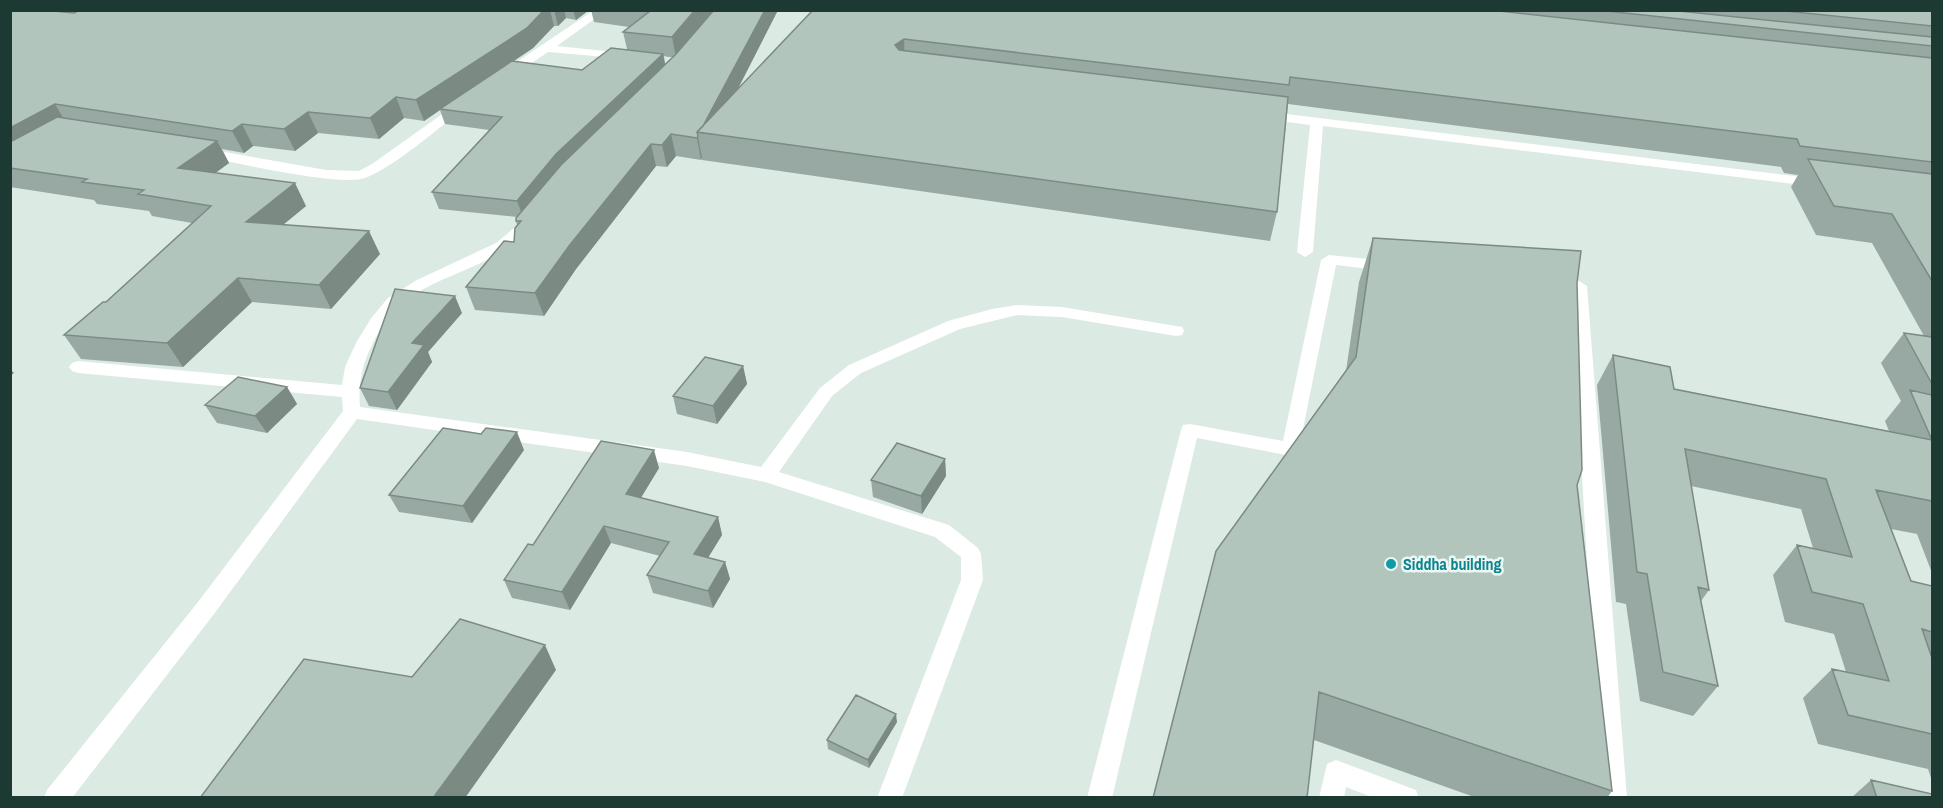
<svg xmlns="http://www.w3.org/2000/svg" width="1943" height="808" viewBox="0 0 1943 808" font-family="'Archivo Narrow',sans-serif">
<rect width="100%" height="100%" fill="#dceae4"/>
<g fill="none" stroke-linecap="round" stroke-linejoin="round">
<path stroke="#7ab09f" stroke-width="2" stroke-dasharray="2 3" stroke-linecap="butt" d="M62,13L73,10"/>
<path fill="#fff" fill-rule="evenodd" d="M1261,111L1818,179L1825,183L1818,187L1323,126L1313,252L1305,257L1297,252L1310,125L1256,118L1255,115L1256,112Z"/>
<path fill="#fff" fill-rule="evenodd" d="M594,10H607L557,46L624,53L628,55V59L548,52L508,79H500V73Z
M462,100L468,104L466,107C441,126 393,168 365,178C340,187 233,162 202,156L195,152L202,148L326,170L359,171L372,164Z
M530,218L537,222L535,225C522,238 508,249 491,258C440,284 400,287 372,345C362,364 358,385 360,407L687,452L761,467L820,388L849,365L948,321L992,309L1017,305L1062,307L1182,327L1184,331L1182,335L1176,336L1062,317L1017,315L960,329L861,373L832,396L779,472L949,525L978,548L981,554L983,580L902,798H877L961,580V557L935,537L765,482L687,466L357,419L214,614L72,798H44L47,790L198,602L343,411L342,397L78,373L72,371L69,367L72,363L78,361L342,385L345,367L357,341L372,317L388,298L417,280L496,243L525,219Z
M1329,255L1388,261L1396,266L1388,271L1336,265L1298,454L1291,456L1197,438L1112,798H1087L1181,430L1183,425L1190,424L1283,441L1321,260Z
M1553,279L1579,281L1587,286L1627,798H1601L1571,290L1547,287L1545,284Z
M1336,760L1416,790L1419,798H1374L1346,787L1344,798H1319L1327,764Z"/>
</g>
<path fill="#98a9a3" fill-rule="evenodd" d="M10,10L74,13L80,10H589L576,20L566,18L558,26H554L533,48L514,61L582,70L627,49L623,32L629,27L594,22L591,10H778L737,91L813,10H1932V573L1917,534L1891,529L1911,581L1932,586V781L1928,769L1818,744L1803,698L1832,669L1846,672L1834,634L1785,622L1773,575L1797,545L1813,548L1801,509L1691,486L1709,590L1701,601L1718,686L1693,716L1640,701L1626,604L1616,602L1597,385L1613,355L1674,389L1889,431L1885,421L1901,401L1881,363L1904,333L1924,336L1872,243L1816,235L1791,187L1798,175L1784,173L1781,167L1288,104L1277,212L1270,241L702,160V158L701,160L676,156L667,167L656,166L576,269L544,316L475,310L466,287L514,242L517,225L516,221L517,217L439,209L432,192L489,130L445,124L440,110L424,121L404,118L379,139L318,133L295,151L253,146L244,153L222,149L229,163L215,173L306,206L283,225L380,254L331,309L252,302L183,367L81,359L64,335L106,302L192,223L152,216L149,211L97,204L94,200L10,187ZM664,56L668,57H673L665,64Z
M1373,238L1577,283V485L1612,791L1607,798H1477L1314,740L1346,371L1359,282Z
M462,313L428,352L432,362L397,410L369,406L360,388Z
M743,366L747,384L717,424L677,414L673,396Z
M287,387L297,404L267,433L217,423L205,405Z
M524,450L472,523L399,512L389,495Z
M945,459L946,476L922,514L873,497L871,480Z
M659,468L641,498L718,517L722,535L708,558L725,562L730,579L713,608L653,593L647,575L660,556L611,543L570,610L512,598L504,580L533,545Z
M897,722L869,768L828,749L827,740Z
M1871,780L1932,798H1851Z"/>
<path fill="#7c8a84" d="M544,10H550L554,26L533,48L442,109H440V110L424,121L416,100Z
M554,10H564L566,18L558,26Z
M573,10H589L576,20Z
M695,10H715L676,58L672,37Z
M765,10H778L714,135L699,133Z
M904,39L905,65L895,45Z
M663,54L666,69L523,217L517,201L556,154Z
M396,97L404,118L379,139L370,118Z
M55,104L68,126L10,158V128Z
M308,112L318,133L295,151L284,129Z
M242,124L253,146L244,153L232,131Z
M671,134L676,156L667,167L662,145Z
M698,136L702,158L701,160L697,138Z
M217,141L229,163L191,191L178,168Z
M651,144L656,166L576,269L544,316L535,293L569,246Z
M295,183L306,206L258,245L246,222Z
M369,231L380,254L331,309L319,285Z
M238,278L252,302L183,367L167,343Z
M455,296L462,313L428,352L432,362L397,410L388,392L412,343Z
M743,366L747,384L717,424L713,406Z
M10,369L14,373L10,376Z
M287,387L297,404L267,433L255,416Z
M517,432L524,450L472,523L463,506Z
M654,450L659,468L632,512L626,494Z
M945,459L946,476L922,514L921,496Z
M718,517L722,535L699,572L694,554Z
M604,526L611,543L570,610L562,592Z
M725,562L730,579L713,608L708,591Z
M545,645L556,670L465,798H433Z
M896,714L897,722L869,768L868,760Z"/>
<path fill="#b1c5bd" stroke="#7c8a84" stroke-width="1.5" d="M10,10H43L74,13L80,10H544L527,28L416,100L396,97L370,118L308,112L284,129L242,124L232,131L55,104L10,128Z
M646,10H695L672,37L623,32L650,11Z
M714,10H765L703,126L697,132L698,136L697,138L671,134L662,145L651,144L569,246L535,293L466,287L504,241L514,242L515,228L521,221H516V218L561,165L676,54Z
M813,10H1490L1932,58V162L1800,146L1797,139L1290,77L1289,85L904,39L895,45L899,50L1288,97L1277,212L697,132Z
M1597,10H1669L1932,37V46Z
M1776,10H1932V26Z
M611,48L663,54L556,154L517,201L432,192L502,117L440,109L512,61L582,70Z
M57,117L217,141L178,168L295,183L246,222L369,231L319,285L238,278L167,343L64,335L103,302H106L211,206L138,194L144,190L82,182L87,179L10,168V142Z
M1808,159L1932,174V281L1892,214L1834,206Z
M1373,238L1581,251L1577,283L1582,470L1577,485L1612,791L1319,692L1307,798H1153L1216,551L1356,357Z
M395,289L455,296L412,343L424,345L388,392L360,388Z
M1904,333L1932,337V384Z
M1613,355L1670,367L1674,389L1932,440L1910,390L1932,395V501L1876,490L1911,581L1932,586V632L1922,629L1932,658V734L1848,715L1832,669L1889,681L1863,604L1812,592L1797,545L1852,557L1826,479L1685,449L1709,590L1698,587L1718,686L1663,672L1647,574L1637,572Z
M705,357L743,366L713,406L673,396Z
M238,377L287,387L255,416L205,405Z
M443,428L481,434L486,428L517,432L463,506L389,495Z
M601,441L654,450L626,494L718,517L694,554L725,562L708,591L647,575L669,542L604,526L562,592L504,580L528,544L533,545Z
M897,443L945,459L921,496L871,480Z
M460,619L545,645L433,798H200L304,659L412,677Z
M856,695L896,714L868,760L827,740Z
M1871,780L1932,794V798H1877Z"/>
<circle fill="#0f9aa8" stroke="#edf7f1" stroke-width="2" cx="1391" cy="564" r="6"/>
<g text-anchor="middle" stroke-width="5" stroke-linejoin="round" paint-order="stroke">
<g font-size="16" font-weight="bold" fill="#0d838f" stroke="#edf7f1" text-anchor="start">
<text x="1403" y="570">Siddha building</text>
</g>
</g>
<rect width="1943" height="808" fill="none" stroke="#1d3a32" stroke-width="24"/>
</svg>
